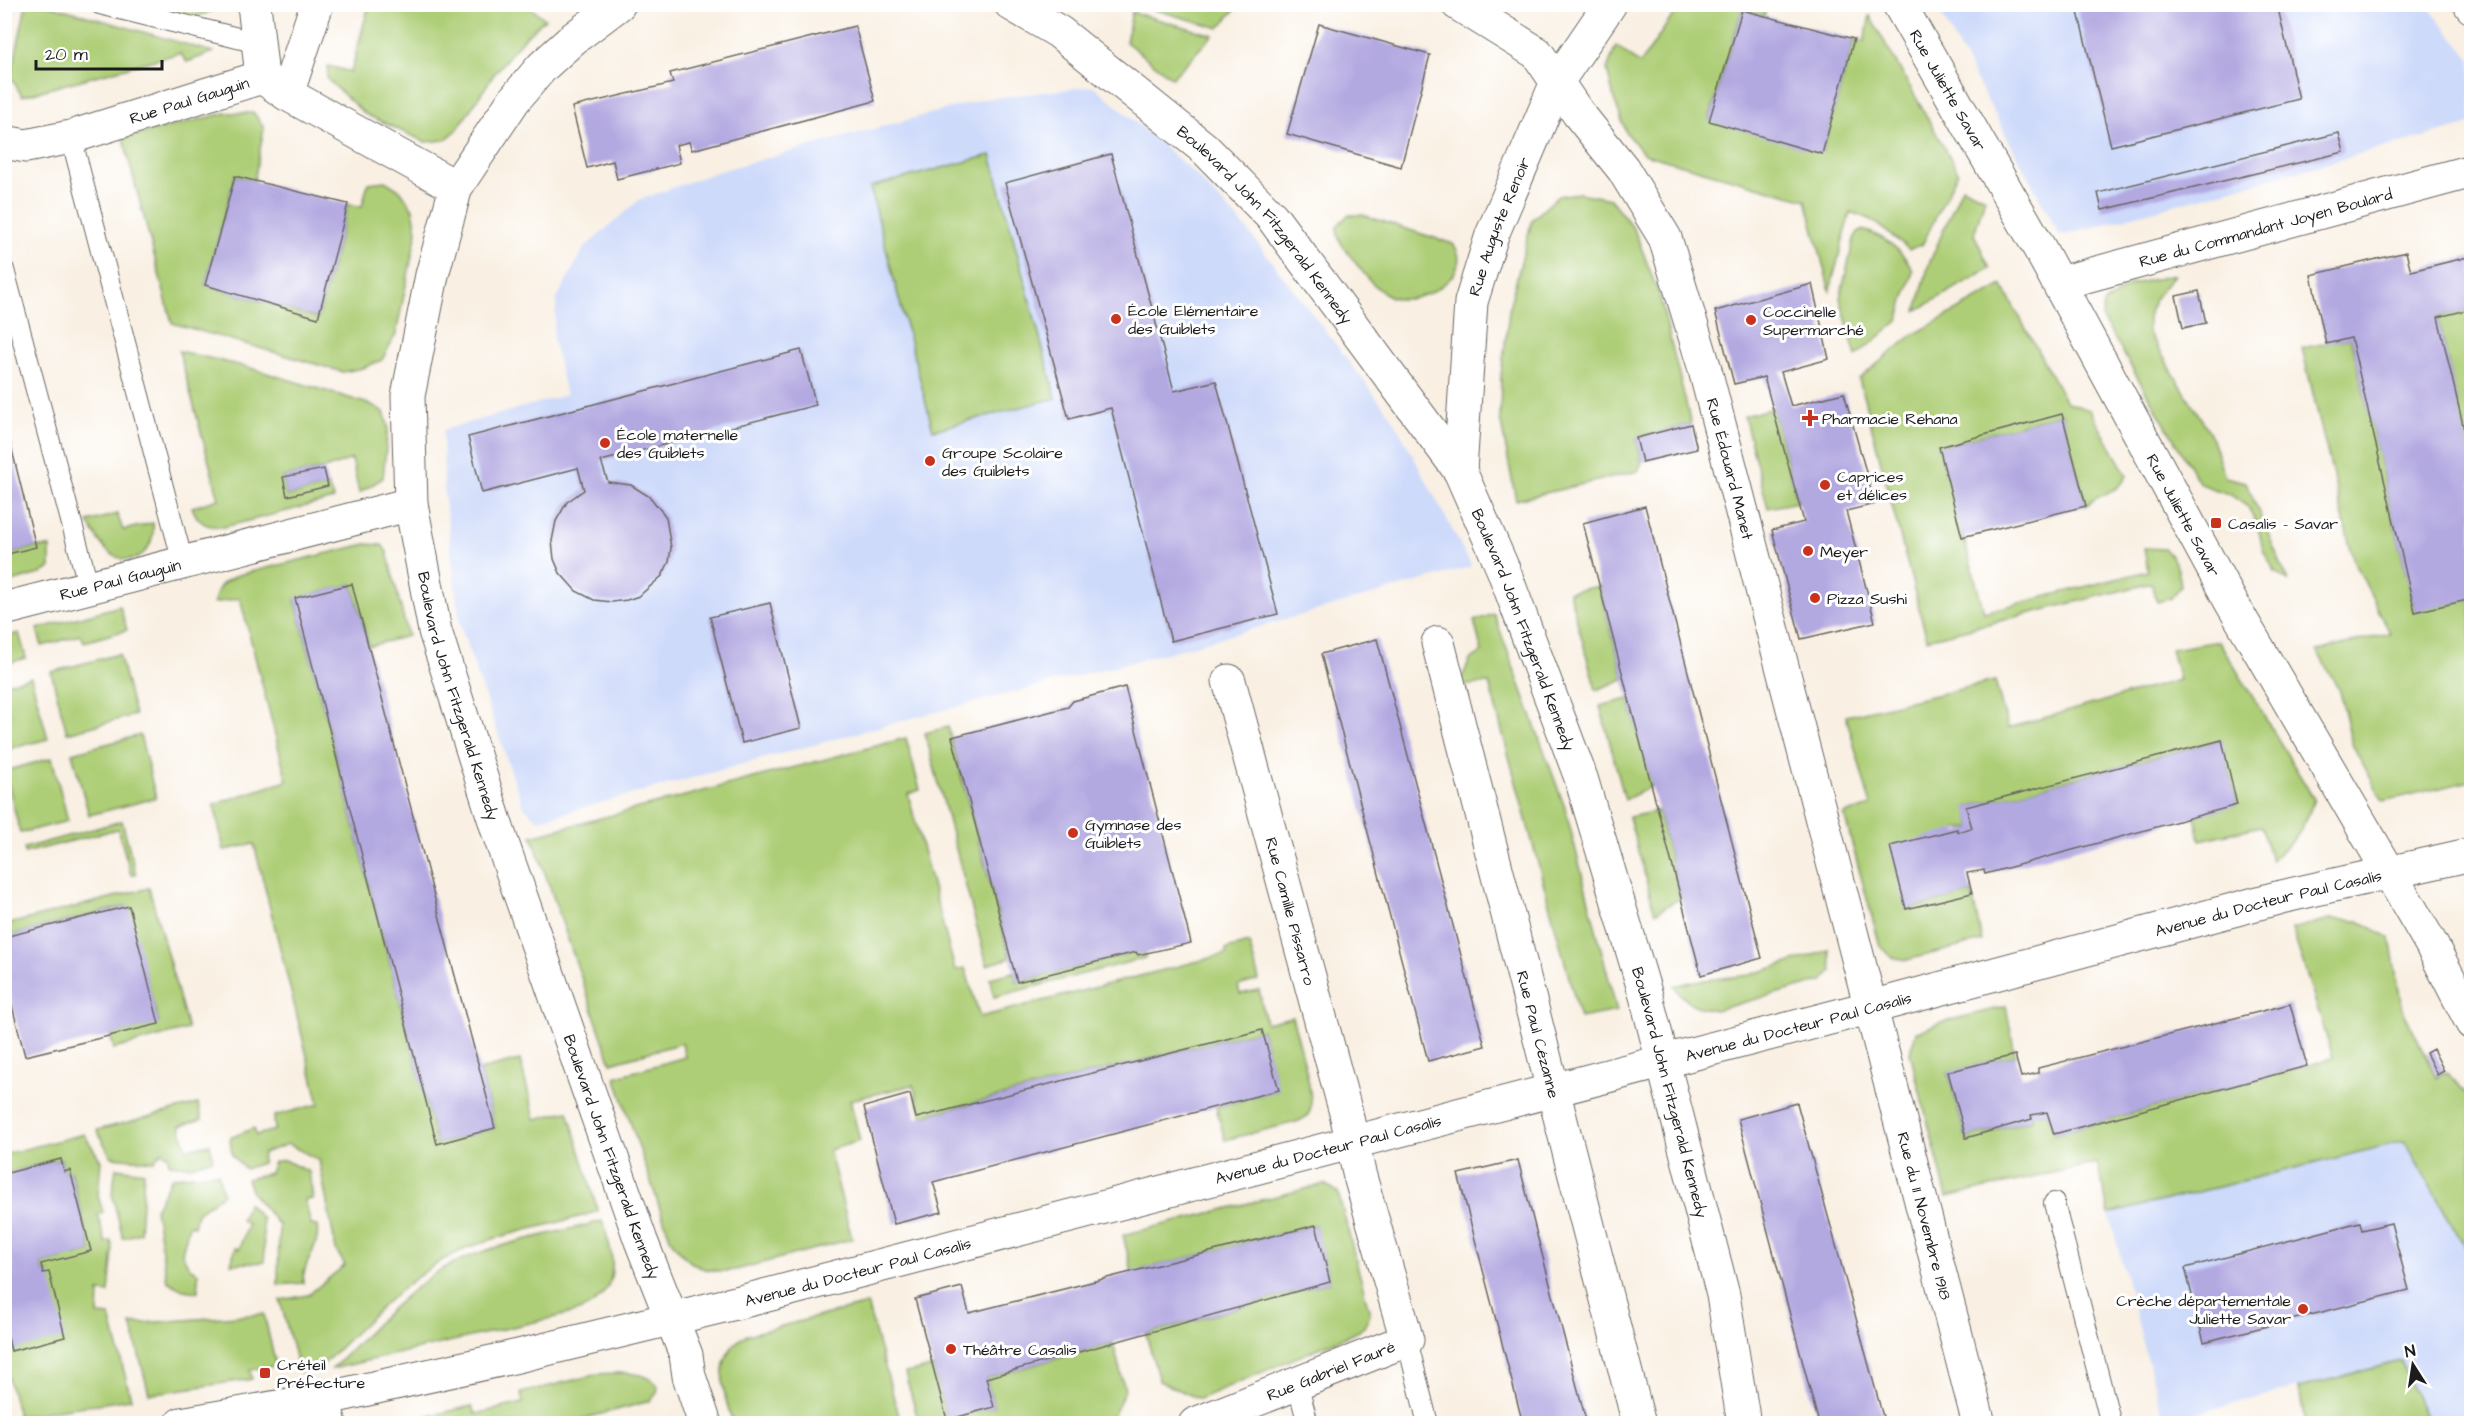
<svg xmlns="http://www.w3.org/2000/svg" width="2476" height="1428" viewBox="0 0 2476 1428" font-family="'Architects Daughter',sans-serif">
<rect width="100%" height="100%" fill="#fff"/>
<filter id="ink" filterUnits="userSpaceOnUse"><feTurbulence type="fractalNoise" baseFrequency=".0167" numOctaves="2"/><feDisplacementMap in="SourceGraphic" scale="12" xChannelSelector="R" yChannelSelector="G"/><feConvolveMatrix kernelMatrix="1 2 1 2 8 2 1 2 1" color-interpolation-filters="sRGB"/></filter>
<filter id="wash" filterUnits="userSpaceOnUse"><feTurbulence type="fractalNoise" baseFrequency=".008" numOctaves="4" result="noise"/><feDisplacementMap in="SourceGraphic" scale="24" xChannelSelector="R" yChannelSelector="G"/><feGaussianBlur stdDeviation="1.35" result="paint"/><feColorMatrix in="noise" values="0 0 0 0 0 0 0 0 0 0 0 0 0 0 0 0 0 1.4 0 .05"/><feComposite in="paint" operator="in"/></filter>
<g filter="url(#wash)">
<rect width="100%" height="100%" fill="#f9f0e3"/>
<path fill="#cedafa" d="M1936,5H2427L2471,60V124L2060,236Z
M1094,86L1192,171L1246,228L1394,420L1471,565L1470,567L1178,650L905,720L538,820L523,806L460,625L444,492L443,430L566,395L553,339L557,298L584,248L639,200L719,171L984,99Z
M2404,1141L2471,1257V1423H2428L2400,1361L2164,1422L2109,1214Z"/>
<path fill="#adce76" stroke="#647549" stroke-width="1.5" d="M26,5H49L213,52L187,62L180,53L22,96L11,77Z
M135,5H219C194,28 163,12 135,5Z
M369,5H527L545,19L523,39L495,73L457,130L445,140L425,142L365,114L327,79L328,66L351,72Z
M1138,5L1239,4V5L1219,28Z
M1680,5H1767L1764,16L1742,10L1709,120L1822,153L1854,39L1864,42L1870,16L1958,172L1922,245L1909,249L1870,219L1850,212L1830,291L1806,200L1644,154L1626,132L1614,99L1607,69L1616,46L1640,64Z
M1132,12L1213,35L1172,78L1126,42Z
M226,113H254L264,128L254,181L235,176L205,285L318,318L348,204L362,207L368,183L385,181L401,191L413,209L417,231L396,334L382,360L363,368L343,372L172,323L123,138Z
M991,155L1056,398L933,430L870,187Z
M1962,187L1985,198L1974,234L1990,268L1916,311L1929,264Z
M1579,193L1610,199L1634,229L1660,297L1691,424L1636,438L1642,462L1638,471L1516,500L1500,418L1501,375L1510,304L1532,220L1558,196Z
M1348,215H1363L1453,244C1477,274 1419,308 1392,297C1376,291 1365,275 1355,262C1346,250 1337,242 1337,226Z
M1862,230C1883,235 1904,251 1913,271L1898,321L1856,356L1840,298L1854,239L1858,232Z
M2174,275C2159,294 2145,306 2148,332L2210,433L2225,477L2246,482L2288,581L2275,572L2263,550L2259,531L2249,508L2231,495L2200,484L2102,317L2104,304L2129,285Z
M2002,285L2066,402L2090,410L2127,476C2117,495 2100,491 2086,506L2062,414L1939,447L1984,612L2148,571L2144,548L2165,549C2176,560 2179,570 2181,586L2171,598L2157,602L2152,583L1927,639L1859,379L1911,336Z
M2471,309V464L2438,317Z
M2351,338L2415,611L2471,599V781L2383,801L2352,744L2340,691L2317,651L2390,633L2353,559L2302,348Z
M179,351L247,367L372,405L384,412L388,426L383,478L359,493L352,459L324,469L283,477L287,496L328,486L334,499L224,527C207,527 198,524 192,507L219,499Z
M1773,408L1798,502L1768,508L1744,416Z
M117,514L123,530L153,523C156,549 135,571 110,553C100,546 94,532 88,522Z
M366,544L382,545L387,552L408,636L369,646L352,584L295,599L437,1144L495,1128L480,1070L520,1060L535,1119L568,1111L598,1211C551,1227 499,1232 454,1254C405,1278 358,1331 318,1369L299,1372L280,1300L308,1295L345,1265L336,1250L319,1160L288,1144L263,1153L262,1163L245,1169L232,1155L230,1138L254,1128L256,1135L275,1130L274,1116L319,1104L254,844L224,850L214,804L287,781L240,598L214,603C217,586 222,582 238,575Z
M36,547H50V568L42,573L5,584V555Z
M1599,586L1624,679L1596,690L1569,592Z
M120,606L127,630L84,642L81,635L42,646L37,629Z
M1494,614L1565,808L1617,1011L1580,1018L1489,683L1458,686L1470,660L1482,652L1474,621Z
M19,633L26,658L5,664V637Z
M2219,641L2314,799C2306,826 2294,843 2271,860L2261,826L2200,840L2195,816L2237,804L2221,740L1967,807L1972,828L1957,829L1906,909L1972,893L1982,941L1907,960L1891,957L1880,946L1844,814L1871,806L1846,716L1995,681L2008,728L2179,680L2171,649Z
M119,654L135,715L67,733L51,672Z
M31,677L48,739L5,750V684Z
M1629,699L1652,786L1625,800L1600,706Z
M948,727L1010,958L987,965L925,733Z
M140,735L156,798L89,815L72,753Z
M906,738L920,790L908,794L955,970L965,968L980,1017L1226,954V949L1249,943L1259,980L1238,986L1240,994L1259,990L1266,1023L1292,1017C1297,1035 1316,1097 1310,1111C1308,1117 1302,1120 1296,1122L1225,1140L1216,1107L1278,1090L1262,1030L922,1116L913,1085L850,1100L860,1141L829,1150L852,1239L736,1270C702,1274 688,1266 670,1238L615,1077L685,1057L682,1043L611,1063L532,836Z
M52,758L68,821L20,833L5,771Z
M1658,811L1681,898L1655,913L1629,817Z
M122,821L136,874L131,875L118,829L25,853L24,848Z
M149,888L188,1029L114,1049L110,1035L159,1023L126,906L5,937V925Z
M2330,919L2359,921L2390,938L2402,1008L2436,1077L2446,1072L2471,1098V1257L2404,1141L2109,1214L2097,1163L1947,1197L1910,1053L1916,1032L1940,1023L2006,1006L2015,1055L1948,1073L1966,1138L2032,1120L2031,1115L2047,1112L2054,1134L2307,1066L2333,1057L2292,929Z
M1829,950L1832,971L1823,981L1716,1010C1695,1008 1686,1003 1674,986L1695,981L1750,975Z
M1136,952L1145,953V958L994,997L990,978L1014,972L1017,982Z
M198,1104L202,1119L180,1126L186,1149L210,1144L213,1159L191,1166L169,1164L168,1155L161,1152L154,1161L111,1157L97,1130Z
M84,1134L101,1161L98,1196L103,1212L98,1214L105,1242L111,1241L113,1249L109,1293L99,1292L98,1315L110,1316L131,1399L18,1416L5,1365V1339L8,1338L11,1350L49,1272L43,1273L41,1264L91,1251L71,1171L64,1172L61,1159L5,1174V1154Z
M284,1160L309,1172L313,1199L305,1200L311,1225L317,1226C321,1247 302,1262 303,1283L278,1285L279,1225L252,1193L247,1179L270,1173L274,1162Z
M116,1168L144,1172L140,1233L123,1238L112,1194Z
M218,1173L223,1194L197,1213L194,1226L189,1225L182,1253L189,1267L198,1273V1292L183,1290L167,1281L155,1209L172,1177Z
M1324,1184L1338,1192L1370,1314L1366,1324L1359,1331L1199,1399L1159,1381L1146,1334L1330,1282L1315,1225L1132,1272L1123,1235Z
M248,1203L262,1219L265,1262L231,1264L235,1248L239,1249L248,1224L241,1221Z
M602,1221C612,1251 623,1283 591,1305C582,1312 566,1314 556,1317L332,1369C364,1338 395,1301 433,1275C477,1245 550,1236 602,1221Z
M867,1304L901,1423H733C722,1392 712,1354 747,1335Z
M264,1314L276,1366L250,1370L252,1379L149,1394L131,1324Z
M1113,1343L1125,1390L1110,1423H919L905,1373L933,1367L947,1419L994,1407L986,1378Z
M2400,1361L2428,1423H2305L2299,1388Z
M598,1374C618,1373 644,1369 658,1386L657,1393L650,1401L567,1423H398L472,1406L475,1414L523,1403L521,1393Z"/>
<g id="blocks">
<path fill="#b3a9e1" d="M2076,4H2277L2299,99L2111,146Z
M1742,10L1854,39L1822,154L1709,121Z
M1319,24L1430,55L1401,167L1287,134Z
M855,26L875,101L692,150L689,142L676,145L680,163L617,179L613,161L587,168L572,107L673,83L670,73Z
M2339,133L2344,152L2102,210L2098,193Z
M1111,154L1174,391L1216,381L1278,614L1171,641L1111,408L1069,419L1005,183Z
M235,176L348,204L318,318L205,285Z
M2406,252L2411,271L2472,256V309L2438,317L2472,464V599L2415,612L2351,338L2326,344L2311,275Z
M1812,284L1829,359L1781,372L1791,406L1844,393L1875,504L1846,511L1875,622L1801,639L1772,530L1804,522L1764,377L1734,384L1715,311Z
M2199,291L2206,323L2183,328L2176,296Z
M801,350L816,405L601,461L608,482L631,485L650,497L666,517L671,548L669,562L662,576L639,596L627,600L612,602L594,600L576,591L560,573L554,559L552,541L556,521L567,502L584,490L578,468L482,493L468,437Z
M2062,414L2086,506L1962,537L1939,447Z
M1691,424L1697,449L1642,462L1636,438Z
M4,430H7L36,547L4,555Z
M324,469L328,486L287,496L283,477Z
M1645,506L1762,958L1701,975L1583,523Z
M352,584L495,1128L437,1144L295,598Z
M770,603L801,728L742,743L710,617Z
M1377,639L1485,1046L1428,1061L1321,654Z
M1125,687L1191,943L1138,955L1136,952L1017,982L952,737L1068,707L1073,701Z
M2222,740L2237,805L1985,874L1984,870L1967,873L1972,893L1906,909L1890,846L1957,829V832L1972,828L1966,807Z
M129,906L159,1024L25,1056L4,975V937Z
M2290,1004L2307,1066L2054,1134L2047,1112L2031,1115L2032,1119L1966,1138L1948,1072L2015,1055L2021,1077L2038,1073V1068Z
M1262,1030L1279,1090L933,1182L942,1212L894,1224L864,1107L910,1094L916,1118Z
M2433,1049L2444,1071L2437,1075L2426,1053Z
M1797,1103L1885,1424H1819L1738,1119Z
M61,1159L64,1172L70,1170L91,1251L41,1264L43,1273L49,1272L65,1337L11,1351L8,1338L4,1339V1174Z
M1518,1160L1537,1235L1587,1424H1523L1458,1174Z
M2360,1222L2362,1230L2391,1223L2409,1290L2204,1342L2185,1268Z
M1316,1225L1330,1282L986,1378L994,1407L947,1420L915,1299L962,1287L969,1313Z"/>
</g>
</g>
<g filter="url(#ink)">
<use href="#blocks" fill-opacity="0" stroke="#696662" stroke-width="1.5"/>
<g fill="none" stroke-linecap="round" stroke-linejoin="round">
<g stroke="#696662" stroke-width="22">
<path id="service" d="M100,4L258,43
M71,137L183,563
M4,270L89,588
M2054,1203L2111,1424
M1407,1340L1428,1424
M1297,1383L1308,1424"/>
</g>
<g stroke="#696662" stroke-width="35">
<g id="minor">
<path d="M254,4L262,77"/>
<path id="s1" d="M619,4L574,38L542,67L514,100L456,187L432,275L408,396L411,504L435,631L498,831L641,1241L686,1355L689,1376L705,1424"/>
<path id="s2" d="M1011,4L1059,32L1205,149L1272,217L1460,471L1503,569L1581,778L1646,996L1723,1295L1744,1424"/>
<path id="s3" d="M1458,4L1537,53L1578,113L1623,169L1665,238L1704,366L1979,1424"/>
<path d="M2470,4L2472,7"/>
<path d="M262,77L287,94L456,187"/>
<path d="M287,94L317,4"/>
<path id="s4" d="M4,142L26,146L71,137L262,77"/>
<path id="s5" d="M2060,283L2472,171"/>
<path id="s6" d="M1460,471L1471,302L1492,235L1557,82L1610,4"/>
<path id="s7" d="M4,609L411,504"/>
<path id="s8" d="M1438,643L1639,1424"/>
<path d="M323,1399L330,1424"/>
<path id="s9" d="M1195,1424L1407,1340L1359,1173L1346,1113L1229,681"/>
</g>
</g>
<g stroke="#696662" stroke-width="35">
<g id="tertiary">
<path id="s10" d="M1899,4L2041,251L2231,602L2430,942L2472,1023"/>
<path id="s11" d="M181,1424L323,1399L518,1356L752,1299L1872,1007L2281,897L2472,854"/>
</g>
</g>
<use href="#service" stroke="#fff" stroke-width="20"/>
<use href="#minor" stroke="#fff" stroke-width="33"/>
<use href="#tertiary" stroke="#fff" stroke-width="33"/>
</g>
</g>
<g fill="#c8321e" stroke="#fff" stroke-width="2">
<circle cx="1116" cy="319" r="6"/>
<circle cx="1751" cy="320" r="6"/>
<path d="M1807 409h6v6h6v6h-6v6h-6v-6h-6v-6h6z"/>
<circle cx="605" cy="443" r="6"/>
<circle cx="930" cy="461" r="6"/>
<circle cx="1825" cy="485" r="6"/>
<rect x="2210" y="517" width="12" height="12" rx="3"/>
<circle cx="1808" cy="551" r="6"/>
<circle cx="1815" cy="598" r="6"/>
<circle cx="1073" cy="833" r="6"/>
<circle cx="2303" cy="1309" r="6"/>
<circle cx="951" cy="1349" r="6"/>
<rect x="259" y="1367" width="12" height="12" rx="3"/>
</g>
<g text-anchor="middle" stroke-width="6" stroke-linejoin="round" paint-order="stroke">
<g font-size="16" fill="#1c1c1c" stroke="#fff">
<text dy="6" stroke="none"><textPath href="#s10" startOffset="99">Rue Juliette Savar</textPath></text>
<text dy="6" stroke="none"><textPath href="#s4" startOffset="192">Rue Paul Gauguin</textPath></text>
<text dy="6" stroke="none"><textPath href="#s2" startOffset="339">Boulevard John Fitzgerald Kennedy</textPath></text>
<text dy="6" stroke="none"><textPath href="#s6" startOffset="250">Rue Auguste Renoir</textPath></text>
<text dy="6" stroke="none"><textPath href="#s5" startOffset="213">Rue du Commandant Joyen Boulard</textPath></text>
<text dy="6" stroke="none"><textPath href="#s3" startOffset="558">Rue Édouard Manet</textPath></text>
<text dy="6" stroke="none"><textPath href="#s10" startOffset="585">Rue Juliette Savar</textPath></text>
<text dy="6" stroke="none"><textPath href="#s7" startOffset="120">Rue Paul Gauguin</textPath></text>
<text dy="6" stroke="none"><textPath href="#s2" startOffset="825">Boulevard John Fitzgerald Kennedy</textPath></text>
<text dy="6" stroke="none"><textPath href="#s1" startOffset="768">Boulevard John Fitzgerald Kennedy</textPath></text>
<text dy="6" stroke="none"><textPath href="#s11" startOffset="2152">Avenue du Docteur Paul Casalis</textPath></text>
<text transform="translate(1291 911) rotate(75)" y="6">Rue Camille Pissarro</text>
<text dy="6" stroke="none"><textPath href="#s11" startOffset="1666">Avenue du Docteur Paul Casalis</textPath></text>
<text dy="6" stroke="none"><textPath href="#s8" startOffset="404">Rue Paul Cézanne</textPath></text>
<text dy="6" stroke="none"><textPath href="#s2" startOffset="1311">Boulevard John Fitzgerald Kennedy</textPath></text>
<text dy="6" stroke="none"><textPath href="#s11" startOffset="1180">Avenue du Docteur Paul Casalis</textPath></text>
<text dy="6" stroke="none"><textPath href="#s1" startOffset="1254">Boulevard John Fitzgerald Kennedy</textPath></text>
<text dy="6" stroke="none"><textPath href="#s3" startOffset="1330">Rue du 11 Novembre 1918</textPath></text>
<text dy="6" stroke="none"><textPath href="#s11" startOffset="694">Avenue du Docteur Paul Casalis</textPath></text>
<text dy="6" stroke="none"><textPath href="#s9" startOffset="146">Rue Gabriel Fauré</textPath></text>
</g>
<g font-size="16" fill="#1c1c1c" stroke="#fff" text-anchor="start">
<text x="1128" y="316">École Elémentaire<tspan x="1128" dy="18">des Guiblets</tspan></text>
<text x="1763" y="317">Coccinelle<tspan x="1763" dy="18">Supermarché</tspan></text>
<text x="1822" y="424">Pharmacie Rehana</text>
<text x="617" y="440">École maternelle<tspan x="617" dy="18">des Guiblets</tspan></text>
<text x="942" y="458">Groupe Scolaire<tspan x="942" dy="18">des Guiblets</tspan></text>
<text x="1837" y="482">Caprices<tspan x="1837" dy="18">et délices</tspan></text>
<text x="2228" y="529">Casalis - Savar</text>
<text x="1820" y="557">Meyer</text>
<text x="1827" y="604">Pizza Sushi</text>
<text x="1085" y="830">Gymnase des<tspan x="1085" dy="18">Guiblets</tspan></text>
<text x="2291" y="1306" text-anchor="end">Crèche départementale<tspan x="2291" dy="18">Juliette Savar</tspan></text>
<text x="963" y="1355">Théâtre Casalis</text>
<text x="277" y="1370">Créteil<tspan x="277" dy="18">Préfecture</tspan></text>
</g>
</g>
<rect width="2476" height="1428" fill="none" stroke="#fff" stroke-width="24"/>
<g transform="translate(2413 1365) rotate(348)" stroke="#ffffff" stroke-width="4.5" paint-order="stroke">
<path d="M0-4.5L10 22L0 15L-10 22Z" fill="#1c1c1c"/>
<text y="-9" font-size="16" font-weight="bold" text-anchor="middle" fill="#1c1c1c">N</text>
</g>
<path d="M36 60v9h126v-9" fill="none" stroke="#1c1c1c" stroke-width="3"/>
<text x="45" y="60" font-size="18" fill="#1c1c1c" stroke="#ffffff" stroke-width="4.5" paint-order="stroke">20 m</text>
</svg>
